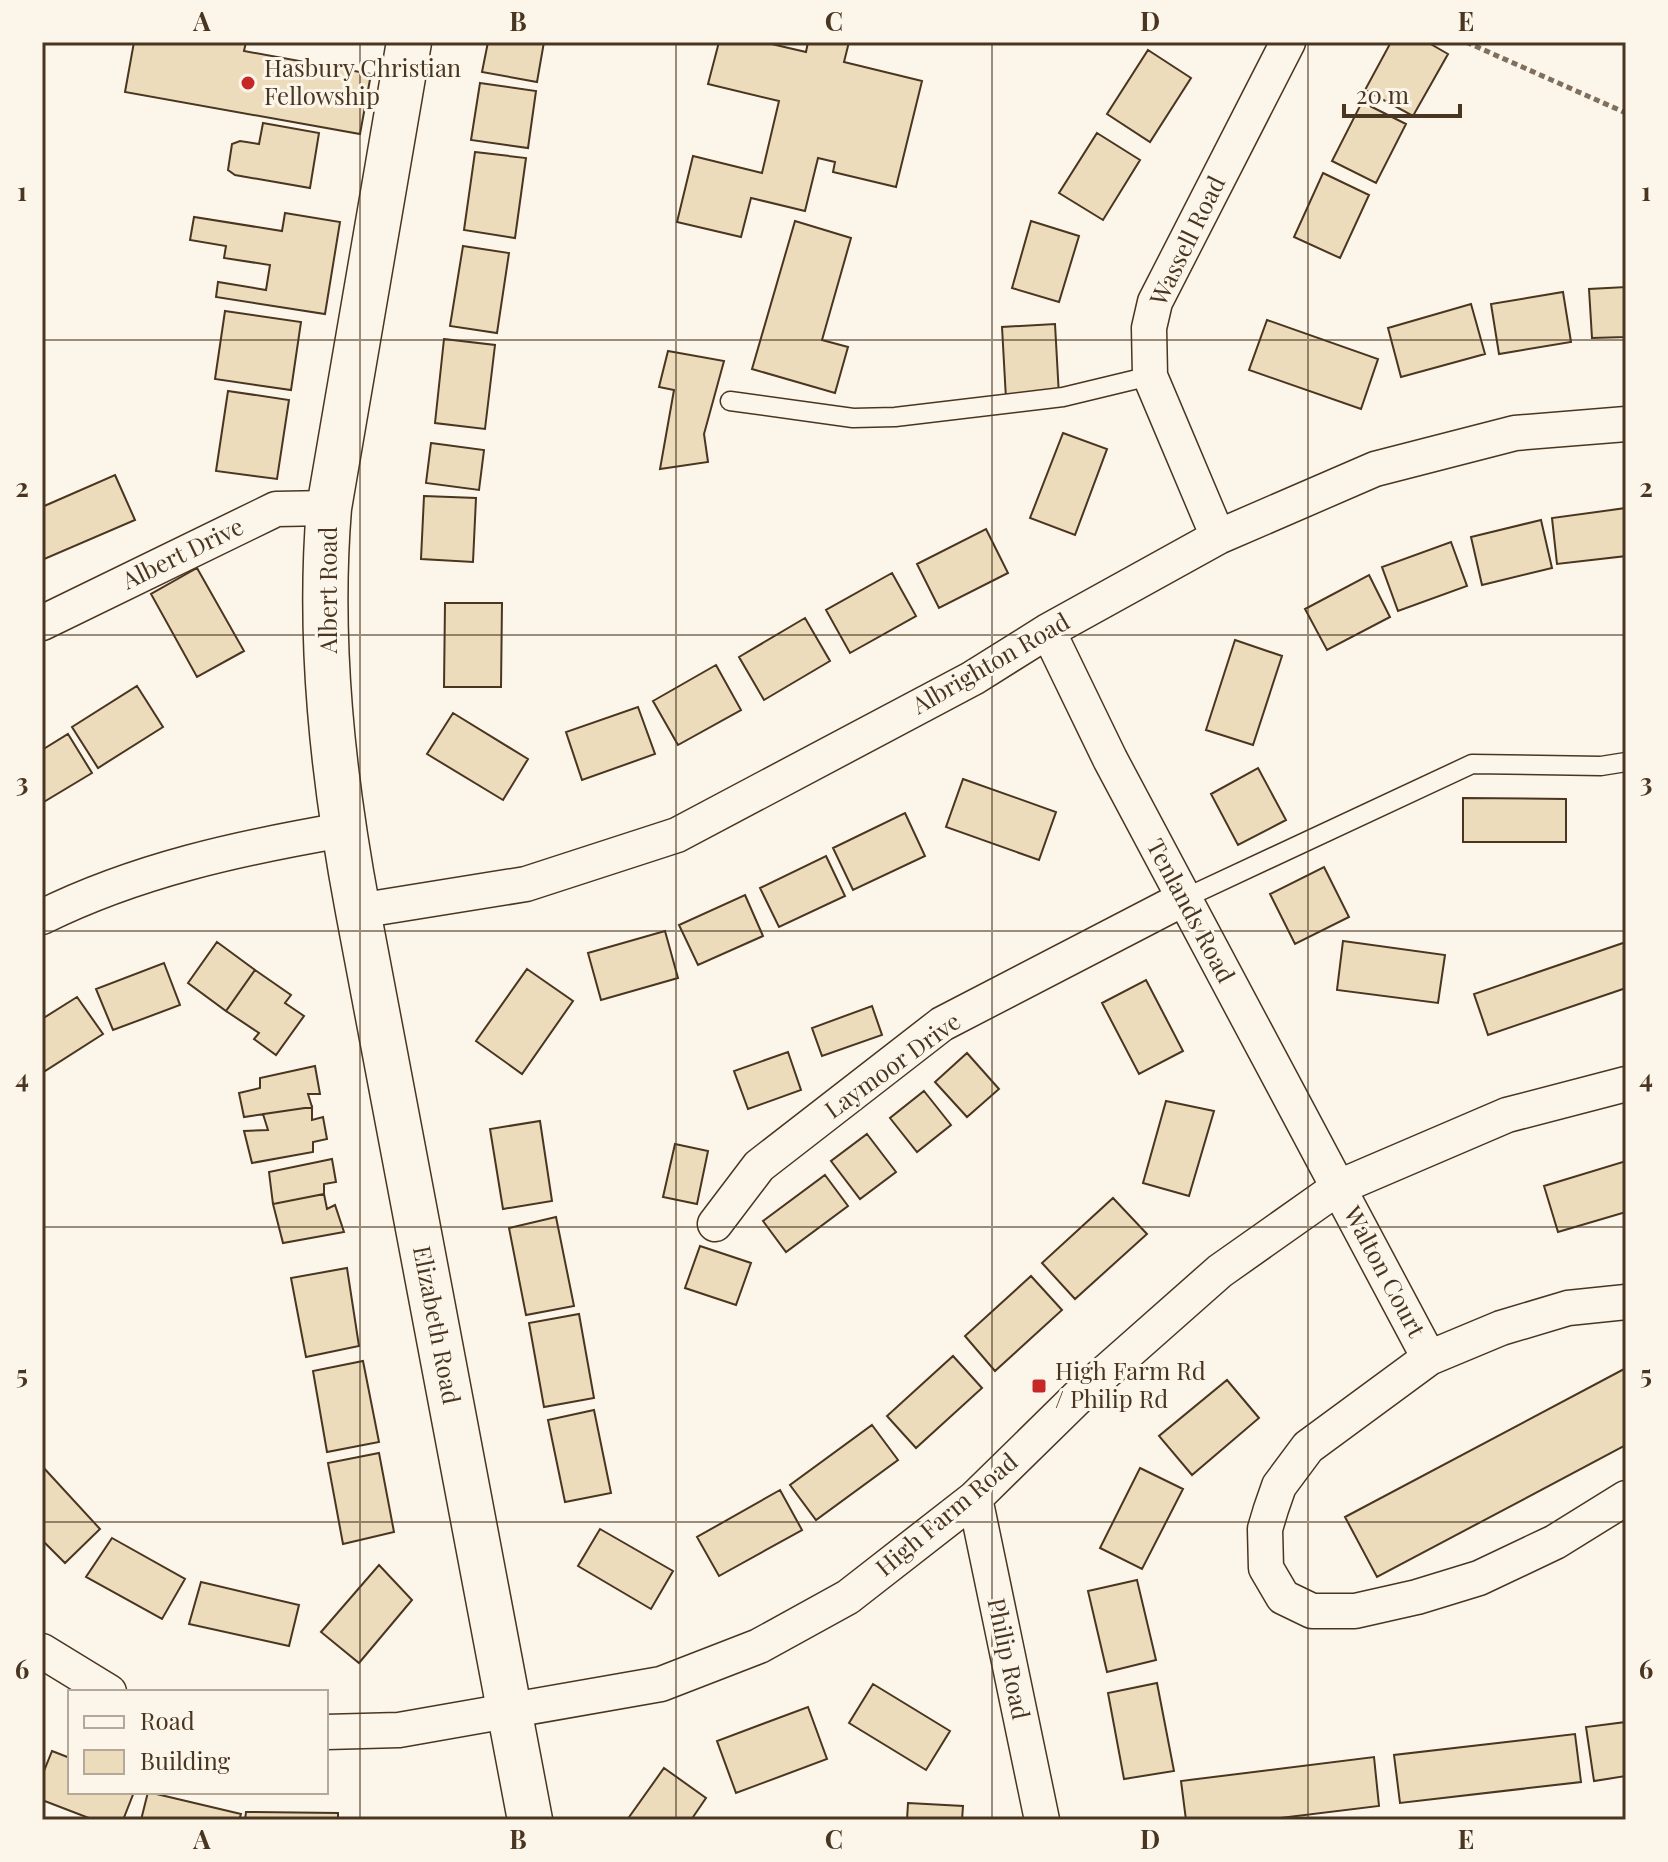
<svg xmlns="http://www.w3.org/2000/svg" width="1668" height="1862" viewBox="0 0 1668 1862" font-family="'Playfair Display',serif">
<rect width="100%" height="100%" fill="#fbf6e9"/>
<path fill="#ecdcbc" stroke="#4a3520" stroke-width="2" d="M134,42H246L244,51L371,74L360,134L125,92Z
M488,42H544L537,82L482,72Z
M719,42H763L806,52L808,42H849L844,62L922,81L896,187L833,172L835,162L818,158L805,211L751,198L741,237L677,222L693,156L762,173L779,101L708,84Z
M1391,42H1427L1448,54L1413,116L1365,90Z
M1148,50L1191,78L1150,142L1107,114Z
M480,83L536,91L528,148L471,140Z
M1362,102L1406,124L1376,183L1332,161Z
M263,123L319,133L310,188L235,175L228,170L232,144L240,141L259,144Z
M1097,133L1140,160L1103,220L1059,193Z
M475,152L526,158L515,238L464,230Z
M1323,173L1369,195L1340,258L1294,237Z
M285,213L340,222L325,314L216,297L218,282L266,290L270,265L224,258L226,246L190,240L194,217L282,231Z
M795,221L851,238L822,340L848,347L835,393L752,369Z
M1031,221L1079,236L1059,302L1012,288Z
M463,246L509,253L497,333L450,326Z
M1626,287V337L1592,338L1589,289Z
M1563,292L1571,342L1499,354L1491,304Z
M1471,304L1485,354L1401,377L1388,328Z
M225,311L301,322L291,390L215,379Z
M1267,320L1378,359L1361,409L1249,370Z
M1055,324L1059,396L1006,399L1002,327Z
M444,339L495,345L485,429L435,423Z
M668,351L724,361L704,434L708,462L660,469L674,390L659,387Z
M228,391L289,400L277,479L216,471Z
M1063,433L1107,449L1075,535L1030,518Z
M431,443L484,450L479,490L426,483Z
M115,475L135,520L42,560V507Z
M424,496L476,498L473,562L421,559Z
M1626,508V556L1557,564L1552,518Z
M1541,520L1552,568L1482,585L1471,537Z
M986,529L1008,573L939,608L917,564Z
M1451,542L1467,586L1398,611L1382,567Z
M197,568L244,651L197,677L151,594Z
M892,573L916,616L850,653L826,610Z
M1369,575L1390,617L1327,650L1305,609Z
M445,603H502L501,687H444Z
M805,618L830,661L764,700L739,657Z
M1235,640L1282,656L1253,745L1206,730Z
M716,665L741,710L678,745L653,701Z
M137,686L163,727L98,768L72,727Z
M638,707L655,754L582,780L566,732Z
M453,713L528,759L503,800L427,754Z
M68,734L92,773L42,803V750Z
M1258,768L1286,820L1238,845L1211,794Z
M963,779L1056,812L1039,860L946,827Z
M1463,798L1566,799V842H1463Z
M905,813L925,856L853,890L833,848Z
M826,856L845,896L779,927L760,888Z
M1324,867L1349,917L1295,944L1270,894Z
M745,895L763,936L698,965L679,925Z
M665,931L678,978L601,1000L588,953Z
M1343,941L1445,955L1438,1003L1337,990Z
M217,942L255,970L226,1011L188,983Z
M1626,942V988L1488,1035L1474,994Z
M164,963L180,1005L113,1030L96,989Z
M527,969L573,1001L522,1074L476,1041Z
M255,970L291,995L285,1003L304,1016L276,1055L254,1039L259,1033L226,1011Z
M1146,980L1183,1051L1139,1074L1102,1003Z
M77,997L103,1034L45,1071L42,1066V1019Z
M872,1006L882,1035L822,1056L812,1028Z
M788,1052L801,1090L748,1109L734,1071Z
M967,1053L999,1089L967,1117L935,1082Z
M315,1066L320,1094H308L312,1107L244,1117L239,1093L260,1088V1078Z
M924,1091L951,1125L917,1152L890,1118Z
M1166,1101L1214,1111L1189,1196L1143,1183Z
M312,1107V1120L323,1117L327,1139L313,1142V1152L252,1163L244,1131L268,1130L263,1114Z
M540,1121L552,1201L503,1209L490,1129Z
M867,1134L896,1172L860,1199L831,1161Z
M675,1144L708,1151L697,1204L663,1197Z
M332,1159L336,1182L324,1184V1194L273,1204L269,1172Z
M1626,1161V1212L1558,1232L1544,1186Z
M825,1175L848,1206L786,1252L763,1221Z
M324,1194L327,1209L335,1205L344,1232L283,1243L273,1204Z
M1113,1198L1147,1234L1075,1299L1042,1263Z
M556,1217L574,1306L526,1315L509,1228Z
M700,1246L751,1263L736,1305L685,1288Z
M347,1268L359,1346L306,1357L291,1278Z
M1031,1276L1062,1310L995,1371L965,1336Z
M579,1314L594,1398L544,1407L529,1323Z
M953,1356L982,1388L916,1448L887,1416Z
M363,1361L379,1442L327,1452L313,1371Z
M1626,1368V1445L1377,1577L1345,1517Z
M1227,1380L1259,1418L1192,1475L1159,1436Z
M594,1410L611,1493L565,1502L548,1420Z
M872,1425L898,1460L816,1520L790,1485Z
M379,1453L394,1532L343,1544L328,1463Z
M42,1466L100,1529L65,1563L42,1540Z
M1140,1468L1183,1489L1142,1569L1100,1548Z
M780,1490L802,1530L719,1576L697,1537Z
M600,1529L673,1571L651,1609L578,1566Z
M112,1538L185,1579L162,1619L86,1577Z
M379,1565L412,1600L359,1663L321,1632Z
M1137,1580L1156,1660L1107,1672L1088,1591Z
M201,1582L299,1605L289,1646L189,1624Z
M1157,1683L1174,1771L1124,1779L1108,1693Z
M873,1684L950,1731L926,1770L849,1723Z
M808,1707L827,1759L736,1793L717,1741Z
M1626,1722V1776L1594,1781L1586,1727Z
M1575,1734L1581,1782L1400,1803L1394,1755Z
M52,1751L70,1758V1792H134L123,1820H94L42,1800V1776Z
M1374,1757L1379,1806L1264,1820H1186L1181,1781Z
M664,1768L706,1798L691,1820H627Z
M148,1792L241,1814L239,1820H141Z
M908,1803L963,1806L962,1820H907Z
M246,1812L338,1813V1820H245Z"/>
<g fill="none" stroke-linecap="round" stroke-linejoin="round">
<g stroke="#4a3520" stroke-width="21">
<path id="service" d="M730,401L853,418L895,417L1063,397L1150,376
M1183,899L1472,764L1601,766L1626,762"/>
</g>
<g stroke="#4a3520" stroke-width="37">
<path id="minor" d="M1218,537L1150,376L1149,328L1155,302L1288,42
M42,623L276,509L329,508
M1048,631L1110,759L1429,1358
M358,911L526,884L677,835L973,678L1048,631L1218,537L1375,469L1515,433L1626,424
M42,917C137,870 239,848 343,830
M715,1224L759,1166L942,1024L1183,899
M1626,1302L1568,1308L1501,1328L1429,1358L1308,1447L1279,1486L1271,1509L1265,1529L1266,1568L1283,1597L1312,1611H1355L1417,1597L1479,1578L1555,1542L1626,1498
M975,1498L1042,1820
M42,1651L109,1692
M326,1732L399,1730L661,1684L759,1646L848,1597L975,1498L1082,1393L1220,1271L1339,1187L1507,1115L1626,1084"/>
</g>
<g stroke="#4a3520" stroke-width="47">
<path id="tertiary" d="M409,42L329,508C318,642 333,778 358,911L530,1820"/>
</g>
<path stroke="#7f6f5c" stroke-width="5" stroke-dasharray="6 4" stroke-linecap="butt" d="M1466,42L1626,113"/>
<use href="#service" stroke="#fbf6e9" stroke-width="18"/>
<use href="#minor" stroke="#fbf6e9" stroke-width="34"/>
<use href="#tertiary" stroke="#fbf6e9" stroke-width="44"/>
</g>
<path fill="none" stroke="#4a3520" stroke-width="2" stroke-opacity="0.55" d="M360,42V1820M676,42V1820M992,42V1820M1308,42V1820M42,340H1626M42,635H1626M42,931H1626M42,1227H1626M42,1522H1626"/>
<g fill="#c62828" stroke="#fbf6e9" stroke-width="3">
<circle cx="248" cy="83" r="8"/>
<rect x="1031" y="1378" width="16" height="16" rx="4"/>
</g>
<g text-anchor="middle" stroke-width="6" stroke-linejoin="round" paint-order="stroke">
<g font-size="24" fill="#4a3520" stroke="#fbf6e9" text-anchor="start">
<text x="264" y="77">Hasbury Christian<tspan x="264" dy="28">Fellowship</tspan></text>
<text x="1055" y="1380">High Farm Rd<tspan x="1055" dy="28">/ Philip Rd</tspan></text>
</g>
<g font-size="24" fill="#4a3520" stroke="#fbf6e9">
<text transform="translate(1188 241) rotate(-64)" y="8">Wassell Road</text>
<text transform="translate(183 554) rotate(-26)" y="8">Albert Drive</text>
<text transform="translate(329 590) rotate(-90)" y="8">Albert Road</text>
<text transform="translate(991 664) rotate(-30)" y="8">Albrighton Road</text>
<text transform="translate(1190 911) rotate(62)" y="8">Tenlands Road</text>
<text transform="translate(893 1066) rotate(-36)" y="8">Laymoor Drive</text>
<text transform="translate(1384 1272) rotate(62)" y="8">Walton Court</text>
<text transform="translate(436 1325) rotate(79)" y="8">Elizabeth Road</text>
<text transform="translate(947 1515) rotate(-40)" y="8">High Farm Road</text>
<text transform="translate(1008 1659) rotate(78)" y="8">Philip Road</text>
</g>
</g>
<rect width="1668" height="1862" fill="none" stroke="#fbf6e9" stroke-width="88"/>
<rect x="68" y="1690" width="260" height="104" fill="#fbf6e9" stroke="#b4a999" stroke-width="2"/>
<rect x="84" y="1716" width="40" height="12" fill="#fbf6e9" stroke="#b4a999" stroke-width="2"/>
<text x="140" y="1730" font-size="24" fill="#4a3520">Road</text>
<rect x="84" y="1750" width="40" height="24" fill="#ecdcbc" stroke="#b4a999" stroke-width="2"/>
<text x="140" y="1770" font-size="24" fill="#4a3520">Building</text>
<path d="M1344 104v12h116v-12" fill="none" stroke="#4a3520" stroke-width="4"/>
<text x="1356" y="104" font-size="24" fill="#4a3520" stroke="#fbf6e9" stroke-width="6" paint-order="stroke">20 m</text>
<rect x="44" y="44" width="1580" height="1774" fill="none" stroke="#4a3520" stroke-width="3"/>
<g font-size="26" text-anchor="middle" font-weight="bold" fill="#4a3520">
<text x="202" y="31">A</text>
<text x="518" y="31">B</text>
<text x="834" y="31">C</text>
<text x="1150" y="31">D</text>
<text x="1466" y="31">E</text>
<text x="22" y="201">1</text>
<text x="1646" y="201">1</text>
<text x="22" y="497">2</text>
<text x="1646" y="497">2</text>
<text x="22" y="792">3</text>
<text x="1646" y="792">3</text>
<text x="22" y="1088">4</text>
<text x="1646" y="1088">4</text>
<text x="22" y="1384">5</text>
<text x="1646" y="1384">5</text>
<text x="22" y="1679">6</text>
<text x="1646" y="1679">6</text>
<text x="202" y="1849">A</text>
<text x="518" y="1849">B</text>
<text x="834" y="1849">C</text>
<text x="1150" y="1849">D</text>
<text x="1466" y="1849">E</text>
</g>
</svg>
